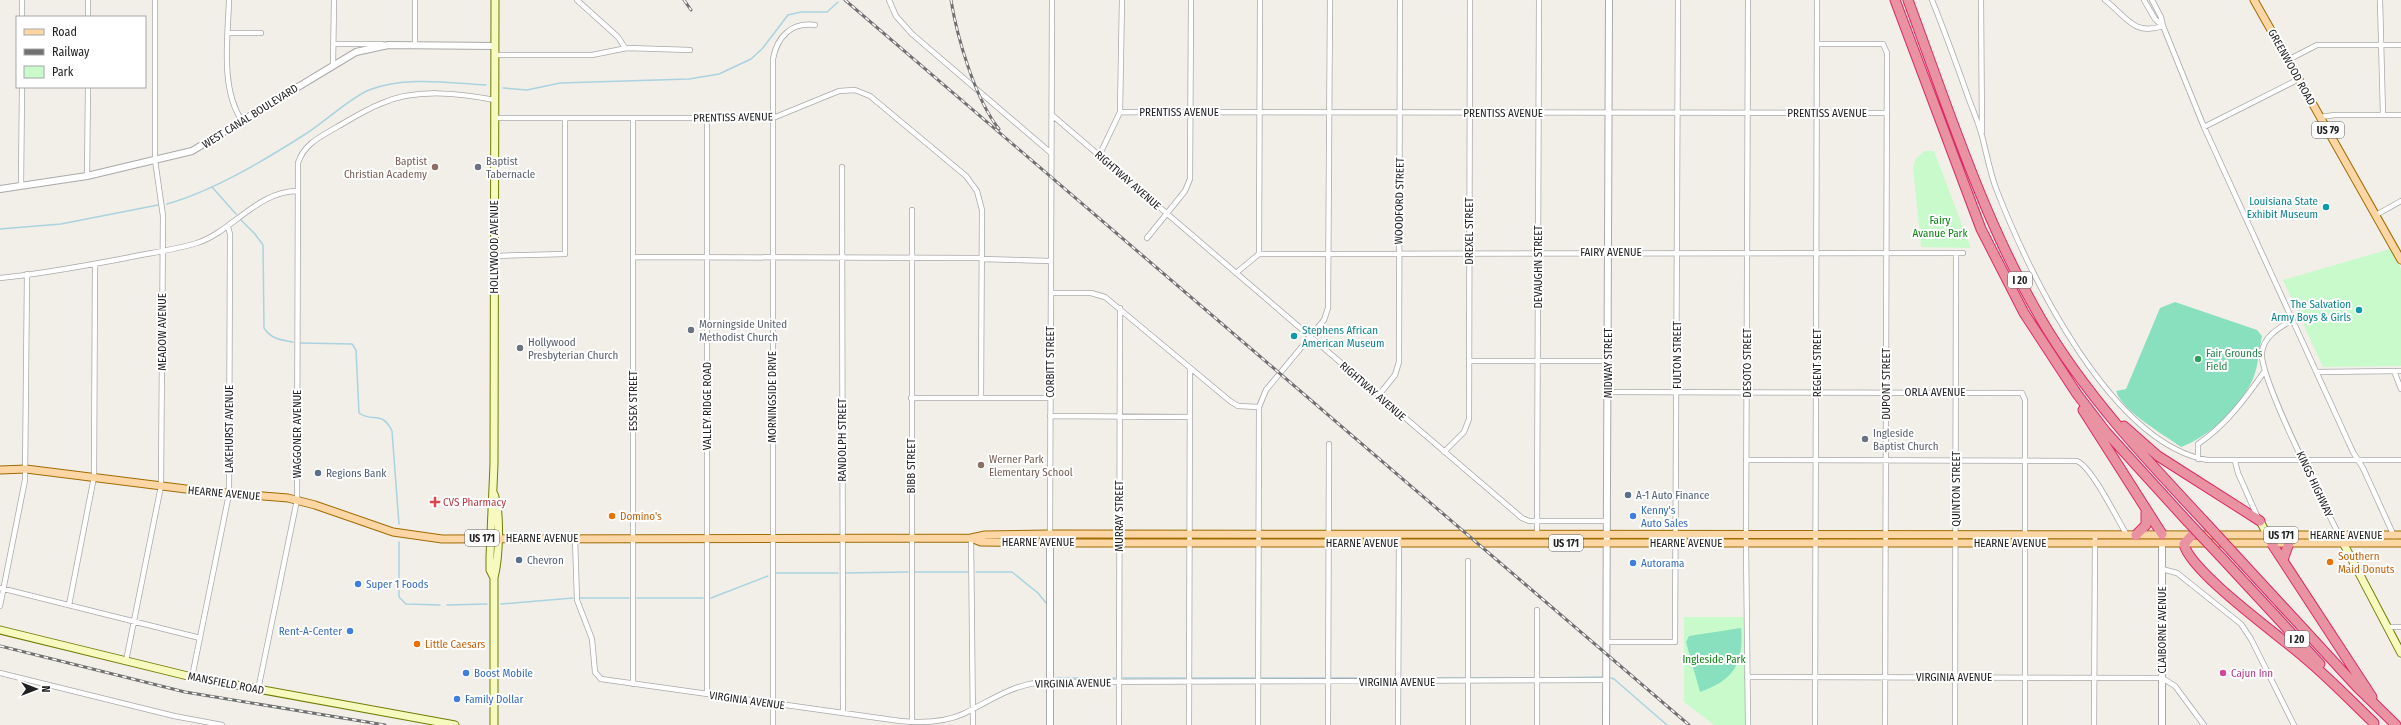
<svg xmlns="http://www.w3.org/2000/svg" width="2401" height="725" viewBox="0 0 2401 725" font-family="'Fira Sans Condensed',sans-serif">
<rect width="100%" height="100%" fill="#f2efe9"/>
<path fill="#c8facc" d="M1924,151H1934L1971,248L1921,247L1913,167L1916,159Z
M2390,249L2401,269V366L2323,367L2283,280Z
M1684,617H1744L1746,725H1714L1684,702Z"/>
<path fill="#88e0be" d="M2175,302L2257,330L2262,336C2259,350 2258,369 2252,381C2238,409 2210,436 2181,447C2163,434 2123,412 2116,391L2126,389L2160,308Z
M1741,628C1744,663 1734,680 1700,692L1686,642L1689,636Z"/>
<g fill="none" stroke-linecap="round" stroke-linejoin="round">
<path stroke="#aad3df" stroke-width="1.5" d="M503,88L527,90L560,83L689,79L719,74L751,59L762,49L788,15L801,12H827L838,2
M212,187L236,214
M167,204C213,191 263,161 304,135C324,123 348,99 369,90C406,76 448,83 486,85
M241,220L255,234L263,245L264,328C271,339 281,340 293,342
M0,229L61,224L158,205
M301,343L352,344L356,350L359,413C373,423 382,410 392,431L399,524
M399,542V597L406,604L440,605
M915,572H968
M976,572H1012L1038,593L1046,603
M776,573H838
M845,573L908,572
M580,598H629
M637,598H703
M711,598L768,576
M501,604L573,598
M447,605L487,604
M1056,678H1115
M1123,678H1185
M1193,678H1254
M1262,678H1324
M1332,678H1394
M1402,678H1464
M1471,678H1533
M1541,678L1603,677
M1611,678L1614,679L1667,725"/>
<g stroke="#a9a9a9" stroke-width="6">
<path id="minor" d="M229,0C228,38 220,88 242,121
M415,0V45
M577,0L618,37L625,48
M889,0L896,16L912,34L1051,153
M1932,0C1944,30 1955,60 1966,91C1971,106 1978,121 1982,136C1987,155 1990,173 1997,191C2030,275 2111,443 2207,460H2401
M1981,0L1982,132
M2105,0C2127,17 2133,36 2163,26
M2144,0L2155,19L2163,26
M2152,0L2161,17L2163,26L2204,127L2353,452L2363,468L2394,536
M2380,0L2383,115
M22,17V0
M88,17V0
M228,33H261
M334,44H382
M1818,44H1883L1887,53L1885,725
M495,55H592L627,48L690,50
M2288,60L2317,45H2401
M333,65L334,0
M1120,112L1887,113
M1052,115L1522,518L1529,521H1606
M2320,117L2335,115H2401
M495,118H773L839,91L855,90L870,96L966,176L977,191L982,210L981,398
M2204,127L2299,79
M1099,156L1120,112L1122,0
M842,167L843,713
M87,176L88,87
M21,186L22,87
M2376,215L2401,201
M1147,238L1185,191L1190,179L1191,0
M1259,254L1963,253
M1259,254L1260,0
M494,256L565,254V118
M633,257L981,258
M981,259L1051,261
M1236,273L1259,254
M0,278C42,274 84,266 126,258C150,253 174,250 197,243C233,231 257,191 298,191
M1051,293H1091L1105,297L1230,401L1238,406L1259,407
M2292,320C2279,328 2264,336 2262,352C2258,376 2325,506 2339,535
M1469,361H1608
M2394,371L2401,389
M2317,372L2401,371
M1608,392L2022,393L2025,400V725
M1378,396L1395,375L1399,362L1400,0
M911,398H1050
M1050,416L1190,417
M1444,452L1464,432L1469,419L1470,0
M2198,459V444C2226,425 2245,399 2264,372
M1746,460L2077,461C2092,467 2117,519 2127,535
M2235,461L2238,473L2258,518
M1050,534L1052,0
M1537,534L1539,0
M575,538L577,600L592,639L595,672L601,679L900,721C921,723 943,723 963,714C990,701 1011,685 1042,682L1607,680
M971,538L973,725
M2162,569L2177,573L2241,624L2251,639L2294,725
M0,588L200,638
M69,605L94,477L95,264
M0,606L25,480L27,274
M1537,610V725
M2388,627H2401
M1607,642H1675L1678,0
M126,661L161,486L163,216L155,160V0
M0,673L174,716L222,725
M192,677L229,494L230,234L228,227
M1747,677L2162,678L2175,686L2204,725
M633,684V118
M258,690L297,500L298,163C304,144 320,137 337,127C351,119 365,110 380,104C415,88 458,93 495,100
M707,694V118
M912,722V210
M773,725V59C777,37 791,22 815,25
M1119,725L1120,308
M1189,725L1190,368
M1258,725L1259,407L1266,390L1324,320L1328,308L1330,0
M1328,725L1329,444
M1398,725L1399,534
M1468,725V561
M1748,725L1746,543L1748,0
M1815,725L1817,0
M1955,725L1956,253
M2094,725L2095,535"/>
</g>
<g stroke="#a9a9a9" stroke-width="8">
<path id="tertiary" d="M0,189L87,176L192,151L356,52L388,45L495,46
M1050,534V725
M1606,725L1609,0
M2162,725V543"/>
</g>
<g stroke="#707d05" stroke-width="9">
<path id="secondary" d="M494,494C501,513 499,558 494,578V725
M2260,521L2272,544
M2339,535L2401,653
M494,578L490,570V557L494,464L495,0
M0,630L192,677L455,725"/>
</g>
<g stroke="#a06b00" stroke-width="9">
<path id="primary" d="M2254,0L2401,260
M0,470L26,469L202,491L288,498L315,505L393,532L442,539L971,538L985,535L1050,534L2401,535
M971,538L981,542L1050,543H2401"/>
</g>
<g stroke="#dc2a67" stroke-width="11">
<path id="motorway" d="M1895,0L1981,229L2024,313L2077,394L2106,432L2187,521
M1908,0C1948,108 1983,219 2041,319C2085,394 2144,457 2203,520
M2083,410L2162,534
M2124,426L2158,456L2260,521
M2193,534L2184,544C2190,572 2280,636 2305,658C2329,678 2351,701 2374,723
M2136,535L2146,525V512
M2272,544L2372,697
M2220,556L2320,664
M2239,559L2357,687L2396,725
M2283,560L2289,543"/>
</g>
<use href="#minor" stroke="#fff" stroke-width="4.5"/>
<use href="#tertiary" stroke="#fff" stroke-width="6"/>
<use href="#secondary" stroke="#f7fabf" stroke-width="7"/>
<use href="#primary" stroke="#fcd6a4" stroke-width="7"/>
<use href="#motorway" stroke="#e892a2" stroke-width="9"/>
<g stroke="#707070" stroke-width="3">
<path id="rail" d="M684,0L691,10
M845,0L1689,725
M951,0C957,37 975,99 999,129
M0,646L185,692L385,725"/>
</g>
<use href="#rail" stroke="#fff" stroke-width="1.5" stroke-dasharray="4.5" stroke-linecap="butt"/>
<g stroke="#dc2a67" stroke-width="11" stroke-linecap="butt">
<path id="motorway-bridge" d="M2203,520L2239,559
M2187,521L2220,556"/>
</g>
<use href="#motorway-bridge" stroke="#e892a2" stroke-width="9"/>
</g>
<g fill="#8d6e63" stroke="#fff" stroke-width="1.5">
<circle cx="435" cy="167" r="4"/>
<circle cx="981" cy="465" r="4"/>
</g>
<g fill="#6b7280" stroke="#fff" stroke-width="1.5">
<circle cx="478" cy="167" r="4"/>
<circle cx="691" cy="330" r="4"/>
<circle cx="520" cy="348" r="4"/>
<circle cx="1865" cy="439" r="4"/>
</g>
<g fill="#0f9aa8" stroke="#fff" stroke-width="1.5">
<circle cx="2326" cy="207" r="4"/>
<circle cx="2359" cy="310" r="4"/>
<circle cx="1294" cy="336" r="4"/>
</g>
<circle fill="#2e9e5b" stroke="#fff" stroke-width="1.5" cx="2198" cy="359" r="4"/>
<g fill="#5c6f8a" stroke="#fff" stroke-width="1.5">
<circle cx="318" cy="473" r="4"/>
<circle cx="1628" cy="495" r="4"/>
<circle cx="519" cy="560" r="4"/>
</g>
<path fill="#e0444e" stroke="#fff" stroke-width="1.5" d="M433 496h4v4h4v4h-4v4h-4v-4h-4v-4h4z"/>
<g fill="#e8710a" stroke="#fff" stroke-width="1.5">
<circle cx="612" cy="516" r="4"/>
<circle cx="2330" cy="562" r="4"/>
<circle cx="417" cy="644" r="4"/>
</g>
<g fill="#3f7fe0" stroke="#fff" stroke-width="1.5">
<circle cx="1633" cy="516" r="4"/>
<circle cx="1633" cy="563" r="4"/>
<circle cx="358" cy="584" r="4"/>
<circle cx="350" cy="631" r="4"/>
<circle cx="466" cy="673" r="4"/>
<circle cx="457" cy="699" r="4"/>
</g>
<circle fill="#d1479c" stroke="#fff" stroke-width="1.5" cx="2223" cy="673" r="4"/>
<g text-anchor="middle" stroke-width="4" stroke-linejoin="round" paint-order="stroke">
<g fill="#fff" stroke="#646464" stroke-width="1">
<rect x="2312" y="122" width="32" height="16" rx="3"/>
<rect x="2008" y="272" width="24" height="16" rx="3"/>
<rect x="2264" y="527" width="34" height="16" rx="3"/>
<rect x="465" y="530" width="34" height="16" rx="3"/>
<rect x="1549" y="535" width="34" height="16" rx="3"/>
<rect x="2285" y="631" width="24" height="16" rx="3"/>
</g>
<g font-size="10" font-weight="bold" fill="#222">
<text x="2328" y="134">US 79</text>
<text x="2020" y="284">I 20</text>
<text x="2281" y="539">US 171</text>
<text x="482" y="542">US 171</text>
<text x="1566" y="547">US 171</text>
<text x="2297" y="643">I 20</text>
</g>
<g font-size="11" fill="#222" stroke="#fff">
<text transform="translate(2292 67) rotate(61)" y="4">GREENWOOD ROAD</text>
<text x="1179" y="116">PRENTISS AVENUE</text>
<text x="1503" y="117">PRENTISS AVENUE</text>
<text x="1827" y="117">PRENTISS AVENUE</text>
<text transform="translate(250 116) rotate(-32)" y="4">WEST CANAL BOULEVARD</text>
<text transform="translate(733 117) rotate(-1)" y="4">PRENTISS AVENUE</text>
<text transform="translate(1128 180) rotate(41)" y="4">RIGHTWAY AVENUE</text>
<text transform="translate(1399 201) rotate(-89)" y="4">WOODFORD STREET</text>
<text transform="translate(1469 231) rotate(-90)" y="4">DREXEL STREET</text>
<text transform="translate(494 247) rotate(-90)" y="4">HOLLYWOOD AVENUE</text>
<text x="1611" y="256">FAIRY AVENUE</text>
<text transform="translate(1538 267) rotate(-90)" y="4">DEVAUGHN STREET</text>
<text transform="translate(162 332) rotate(-90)" y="4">MEADOW AVENUE</text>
<text transform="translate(1677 355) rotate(-90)" y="4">FULTON STREET</text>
<text transform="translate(1050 362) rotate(-90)" y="4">CORBITT STREET</text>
<text transform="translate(1608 363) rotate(-90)" y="4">MIDWAY STREET</text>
<text transform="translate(1747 363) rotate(-90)" y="4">DESOTO STREET</text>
<text transform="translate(1817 363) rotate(-90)" y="4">REGENT STREET</text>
<text transform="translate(1886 384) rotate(-90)" y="4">DUPONT STREET</text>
<text transform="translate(1373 391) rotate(41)" y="4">RIGHTWAY AVENUE</text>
<text x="1935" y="396">ORLA AVENUE</text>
<text transform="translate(772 397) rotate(-90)" y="4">MORNINGSIDE DRIVE</text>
<text transform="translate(633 401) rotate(-90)" y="4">ESSEX STREET</text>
<text transform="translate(707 406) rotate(-90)" y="4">VALLEY RIDGE ROAD</text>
<text transform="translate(229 429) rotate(-90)" y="4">LAKEHURST AVENUE</text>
<text transform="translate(297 434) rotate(-90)" y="4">WAGGONER AVENUE</text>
<text transform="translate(842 440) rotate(-90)" y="4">RANDOLPH STREET</text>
<text transform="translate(911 466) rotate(-90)" y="4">BIBB STREET</text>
<text transform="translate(2315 484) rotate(65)" y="4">KINGS HIGHWAY</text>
<text transform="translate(1956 489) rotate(-90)" y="4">QUINTON STREET</text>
<text transform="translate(224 493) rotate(5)" y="4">HEARNE AVENUE</text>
<text transform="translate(1119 516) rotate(-90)" y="4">MURRAY STREET</text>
<text x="2346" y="539">HEARNE AVENUE</text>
<text x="542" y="542">HEARNE AVENUE</text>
<text x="1038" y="546">HEARNE AVENUE</text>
<text x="1362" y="547">HEARNE AVENUE</text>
<text x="1686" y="547">HEARNE AVENUE</text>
<text x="2010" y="547">HEARNE AVENUE</text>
<text transform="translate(2162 630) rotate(-90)" y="4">CLAIBORNE AVENUE</text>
<text x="1954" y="681">VIRGINIA AVENUE</text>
<text x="1397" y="686">VIRGINIA AVENUE</text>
<text transform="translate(226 683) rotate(11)" y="4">MANSFIELD ROAD</text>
<text transform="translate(1073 683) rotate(-1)" y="4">VIRGINIA AVENUE</text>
<text transform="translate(747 700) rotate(8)" y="4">VIRGINIA AVENUE</text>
</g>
<g font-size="11" fill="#785e54" stroke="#fff" text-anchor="end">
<text x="427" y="165">Baptist<tspan x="427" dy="13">Christian Academy</tspan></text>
<text x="989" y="463" text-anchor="start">Werner Park<tspan x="989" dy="13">Elementary School</tspan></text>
</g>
<g font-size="11" fill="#5b616d" stroke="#fff" text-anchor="start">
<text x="486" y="165">Baptist<tspan x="486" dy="13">Tabernacle</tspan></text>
<text x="699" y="328">Morningside United<tspan x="699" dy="13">Methodist Church</tspan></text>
<text x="528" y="346">Hollywood<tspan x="528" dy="13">Presbyterian Church</tspan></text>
<text x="1873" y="437">Ingleside<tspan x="1873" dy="13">Baptist Church</tspan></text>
</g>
<g font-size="11" fill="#0d838f" stroke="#fff" text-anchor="end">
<text x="2318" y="205">Louisiana State<tspan x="2318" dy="13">Exhibit Museum</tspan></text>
<text x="2351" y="308">The Salvation<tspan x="2351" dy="13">Army Boys &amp; Girls</tspan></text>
<text x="1302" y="334" text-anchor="start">Stephens African<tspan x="1302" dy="13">American Museum</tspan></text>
</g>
<g font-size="11" fill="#0c8416" stroke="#fff">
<text x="1940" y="224">Fairy<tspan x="1940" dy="13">Avanue Park</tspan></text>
<text x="1714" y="663">Ingleside Park</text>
</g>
<g font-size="11" fill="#27864d" stroke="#fff" text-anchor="start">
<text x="2206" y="357">Fair Grounds<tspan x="2206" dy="13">Field</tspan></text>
</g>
<g font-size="11" fill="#4e5e75" stroke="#fff" text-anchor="start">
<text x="326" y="477">Regions Bank</text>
<text x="1636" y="499">A-1 Auto Finance</text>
<text x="527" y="564">Chevron</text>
</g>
<g font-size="11" fill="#be3a42" stroke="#fff" text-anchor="start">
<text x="443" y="506">CVS Pharmacy</text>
</g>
<g font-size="11" fill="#366cbe" stroke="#fff" text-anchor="start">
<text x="1641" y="514">Kenny's<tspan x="1641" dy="13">Auto Sales</tspan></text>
<text x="1641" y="567">Autorama</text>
<text x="366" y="588">Super 1 Foods</text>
<text x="342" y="635" text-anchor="end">Rent-A-Center</text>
<text x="474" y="677">Boost Mobile</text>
<text x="465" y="703">Family Dollar</text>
</g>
<g font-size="11" fill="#c56008" stroke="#fff" text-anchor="start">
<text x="620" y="520">Domino's</text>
<text x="2338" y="560">Southern<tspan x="2338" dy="13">Maid Donuts</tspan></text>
<text x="425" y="648">Little Caesars</text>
</g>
<g font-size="11" fill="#b23c85" stroke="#fff" text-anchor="start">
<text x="2231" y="677">Cajun Inn</text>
</g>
</g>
<rect x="16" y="16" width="130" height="72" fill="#ffffff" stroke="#a7a7a7"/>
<rect x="24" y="29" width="20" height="6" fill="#fcd6a4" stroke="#a7a7a7"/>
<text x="52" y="36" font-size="12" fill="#222222">Road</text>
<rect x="24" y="49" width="20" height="6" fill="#707070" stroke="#a7a7a7"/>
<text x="52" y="56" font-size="12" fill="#222222">Railway</text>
<rect x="24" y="66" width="20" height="12" fill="#c8facc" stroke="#a7a7a7"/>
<text x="52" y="76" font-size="12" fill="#222222">Park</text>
<g transform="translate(36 689) rotate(90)" stroke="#ffffff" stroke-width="3" paint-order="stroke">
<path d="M0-3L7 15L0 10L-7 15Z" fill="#222222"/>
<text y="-6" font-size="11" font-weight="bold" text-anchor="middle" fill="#222222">N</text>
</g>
</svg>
